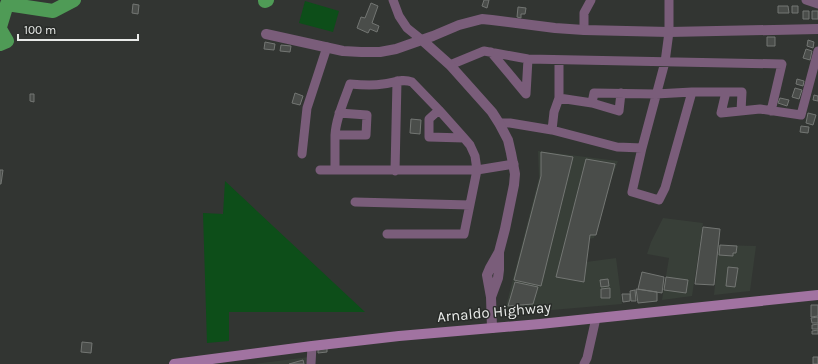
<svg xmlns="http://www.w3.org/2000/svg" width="818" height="364" viewBox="0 0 818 364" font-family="Karla,sans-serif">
<rect width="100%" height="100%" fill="#323532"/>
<path fill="#383f38" d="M538,151L618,161L603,202L594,238L589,239L586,262L616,258L622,304L504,314L539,178Z
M663,218L703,223L692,296L662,300L669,258L647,254L651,242Z
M719,245L756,246L750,291L714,295Z
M309,357L308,364H254Z"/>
<path fill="#0d4e19" d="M305,1L339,11L333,32L299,23Z
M225,181L365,312H229V341L207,343L203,213L223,214Z"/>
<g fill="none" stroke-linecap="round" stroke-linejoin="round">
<path stroke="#4f9b56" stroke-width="14" d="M265,0V1L267,0
M0,27L7,4L53,11L74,0
M0,29L7,41L0,44"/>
</g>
<path fill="#4a4d4a" stroke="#737673" d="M484,0H489L487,8L482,6Z
M371,3L378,6L372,23L379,26L377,32L370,29L368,33L357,28L361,17L365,18Z
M133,4L139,5L138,14L132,13Z
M778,6H788L789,13H778Z
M792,6H798V13H792Z
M518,7L526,8L525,14H521V18L517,17Z
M803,11H809V19H803Z
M812,11H818V19H812Z
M767,37H775V46H767Z
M808,40L814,42L813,48L807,46Z
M265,42L275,44L274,50L264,49Z
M281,45L291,46L290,52L280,51Z
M806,49L812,51L810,60L803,58Z
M797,79L804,81L803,86L796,84Z
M795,88L802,90L799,99L792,97Z
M295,93L303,96L300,105L292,103Z
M30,94H34V102L30,101Z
M814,95L818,96V101L813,100Z
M780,98L789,100L787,106L778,103Z
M808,113L816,115L813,125L806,123Z
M411,119L421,120L420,134L410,133Z
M801,126L809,127L808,133L800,132Z
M541,152L573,157L541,286L514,280L541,176Z
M586,159L615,164L596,235H590L584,282L556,277Z
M0,170H3L1,184H0Z
M703,227L720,229L714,285L695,284Z
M720,245L737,246L736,253H733V256L719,255Z
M728,267L738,268L735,287L726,286Z
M642,272L664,277L662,293L638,289Z
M666,277L688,280L686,293L664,290Z
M608,279L609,286L601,287L600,280Z
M515,282L538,287L533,304L508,306Z
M610,288V298H601V289Z
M636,289L657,292V301L638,303Z
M635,290L636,301H631L630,291Z
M622,294H630V301L623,302Z
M811,305H818V316L811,317Z
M818,317V323H812L811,318Z
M818,324V329H812V325Z
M818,330V334H812V331Z
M82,342L92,343L91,353L81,352Z
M327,348V352L318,353V350Z
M813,357H818V364H813Z
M303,360L304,364H289Z"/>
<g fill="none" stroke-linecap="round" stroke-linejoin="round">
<path stroke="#7a5d7a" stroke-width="9" d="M393,0L399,16L407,28L422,40
M669,0V32L665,62L642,148L632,192L659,200L665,188L692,92
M806,0L818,4
M584,30V13L591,0
M491,52L526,94
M450,65L484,51L528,59L782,64L771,111
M726,92L721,113L760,109L801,115L818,51
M526,94L528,59
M559,98L592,103L619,111L621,93
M592,103L594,93L656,94L692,92H742L741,111
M439,110L429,119V137L464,138
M499,123H510L552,130L617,147L642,148
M552,130L554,112L559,98V60
M335,135H366L367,115L339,113
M302,154L307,108L327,47
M320,170H477L514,164
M335,170C335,158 335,147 335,135C336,118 344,101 350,84C361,85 372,86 383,84C393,83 402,78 412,82L439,110L464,138L470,145L475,156L477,170L464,234H387
M395,171L397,81
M355,202L470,205
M311,364L312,346
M584,364L587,358L596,318"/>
<path stroke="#7a5d7a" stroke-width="10" d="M266,34L343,51L361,52H380L396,49L433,36L459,25L482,19L492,20L555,28L584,30L669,32L818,29
M422,40L450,65L492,112L499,123L508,140L511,153L515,174L514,185L505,229L499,252L490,268L487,275L491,297L492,328
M491,297L498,278L499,270V252"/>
<path stroke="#a173a1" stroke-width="10" d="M174,364L312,346L399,336L540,324L818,295"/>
</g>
<g text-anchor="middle" stroke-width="3" stroke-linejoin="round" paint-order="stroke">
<g font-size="15" fill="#e9ebe9" stroke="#282b28">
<text transform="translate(494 312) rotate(-5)" y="5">Arnaldo Highway</text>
</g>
</g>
<path d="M18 34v6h120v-6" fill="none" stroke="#e9ebe9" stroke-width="2"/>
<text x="24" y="34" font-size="12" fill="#e9ebe9" stroke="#282b28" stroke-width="3" paint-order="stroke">100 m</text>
</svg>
